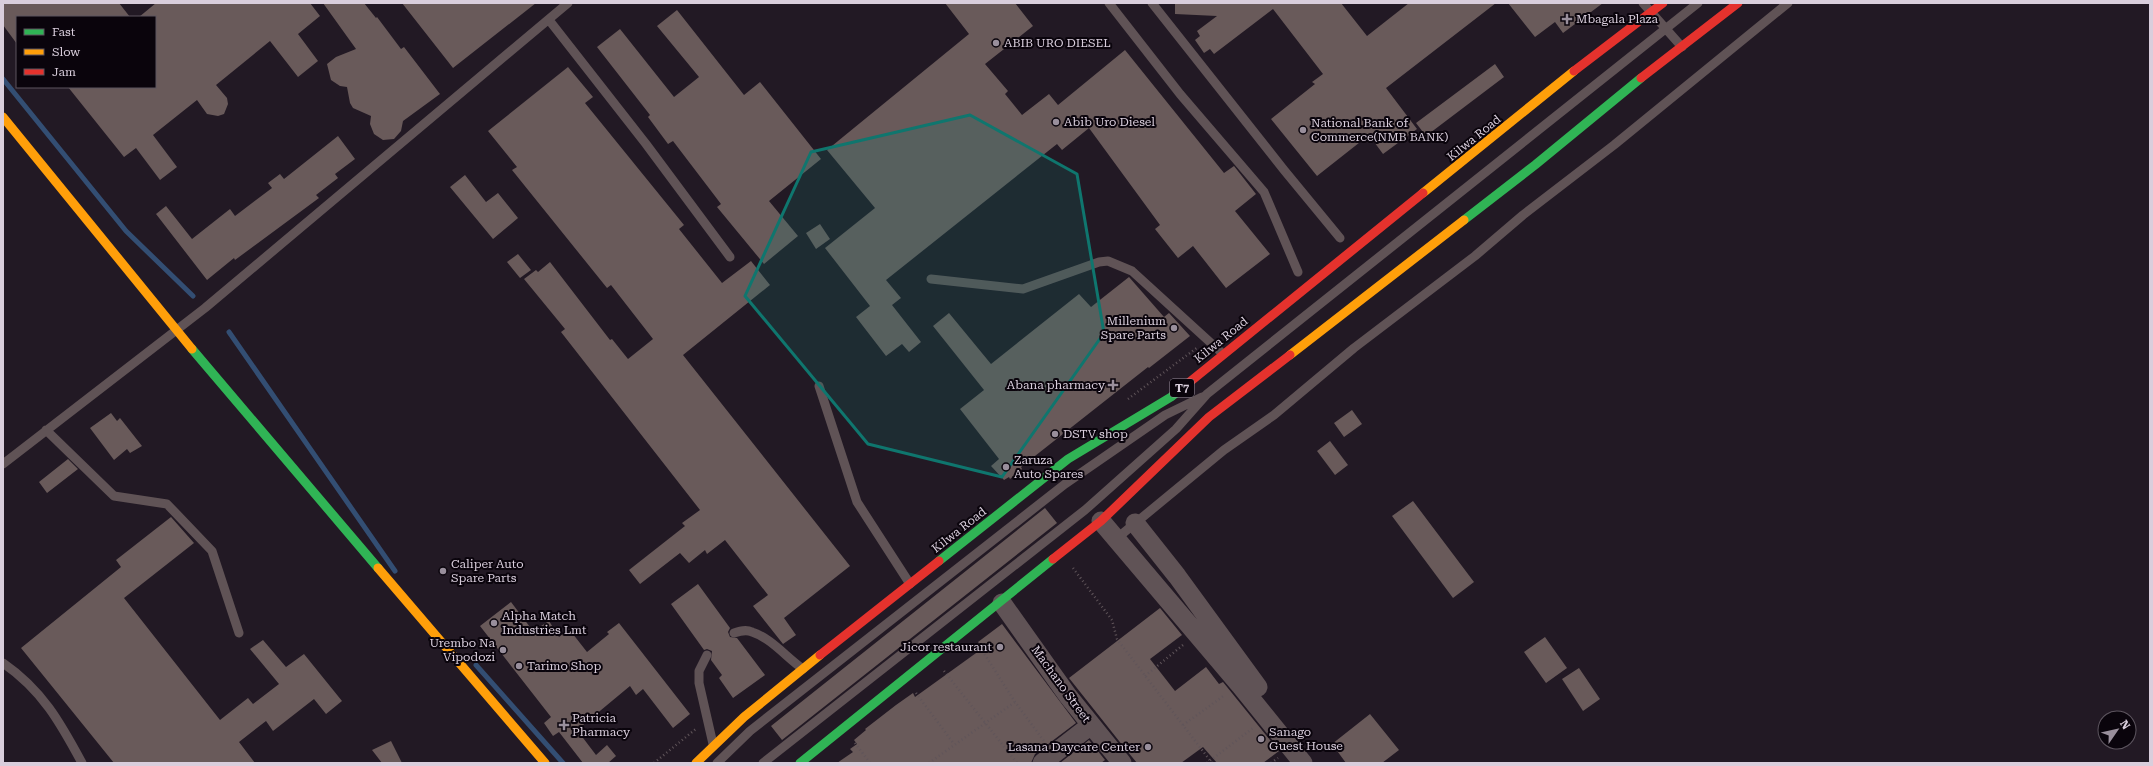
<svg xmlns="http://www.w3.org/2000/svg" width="2153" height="766" viewBox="0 0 2153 766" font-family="'Roboto Serif',serif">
<rect width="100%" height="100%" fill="#221924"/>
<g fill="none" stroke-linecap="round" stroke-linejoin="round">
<path stroke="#334e73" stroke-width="5" d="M3,79L126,231L193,296
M229,332L395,571
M476,665L563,763"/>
</g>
<path fill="#695a5a" d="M3,3H119L130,17H17V44L3,25Z
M156,3H310L320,16L298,34L318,61L298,77L270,41L216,85L227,98L228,104L224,114L218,116L207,114L197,100L153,135L177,167L160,180L136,148L124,157L68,87H155V17H139Z
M323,3H364L376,18L377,17L401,49L404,47L440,94L403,121L401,131L394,139L383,140L374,134L370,124L371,116L353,108L350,103L347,87L340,86L331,80L327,64L336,57L356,49Z
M402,3H536L453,68Z
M945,3H1015L1033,26L985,64L1008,91L1005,94L1022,115L1049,94L1058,105L1125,50L1224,173L1234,166L1256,194L1235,211L1270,254L1226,288L1193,246L1178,258L1155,229L1160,225L1089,128L1062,150L1057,144L886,280L901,298L892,305L921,342L909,352L902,344L886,356L856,317L870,306L825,248L875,208L827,150L969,34Z
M1175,3H1341L1367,36L1409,3H1496L1386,88L1417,129L1383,154L1369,135L1317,176L1271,119L1315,84L1312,82L1323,74L1273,9L1214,54L1210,49L1204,53L1195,40L1200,36L1197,31L1217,16L1175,14Z
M1508,3H1603L1563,33L1555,22L1535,37Z
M677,10L744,95L760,82L821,159L769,201L798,236L764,264L717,207L721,204L673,141L668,144L648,117L650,115L597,47L620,29L674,97L699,77L657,26Z
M1495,64L1504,77L1426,136L1416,123Z
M568,67L593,97L585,103L684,225L679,229L722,283L751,261L770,285L683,355L850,566L784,618L796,635L783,644L753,606L768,595L725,540L707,554L705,550L689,563L680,553L640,584L629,570L685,526L682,523L700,510L561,332L565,329L524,279L536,270L538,272L550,262L610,340L612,339L628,359L653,339L611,285L607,288L512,170L517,167L488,131Z
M338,136L355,159L335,174L338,178L316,195L319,198L235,260L234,258L207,280L156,214L166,206L192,239L230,209L235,216L272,188L268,183L280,174L284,179Z
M465,175L486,202L498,193L518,218L493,239L450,187Z
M820,224L830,239L816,249L806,233Z
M518,254L531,270L520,278L507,262Z
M1129,277L1164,317L1169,313L1190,336L1149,368L1148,367L1021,467L1022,469L1010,479L1009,477L1004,480L991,466L999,459L960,409L984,390L933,326L949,313L991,364L1079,294L1091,307Z
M1352,410L1362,424L1344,437L1334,423Z
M111,413L117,421L120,418L142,446L130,453L127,449L114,460L90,428Z
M1330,441L1348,465L1335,475L1317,451Z
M68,459L78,469L47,493L39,482Z
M1413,501L1474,582L1453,598L1392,516Z
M1045,508L1057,523L782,740L771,726Z
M171,517L194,543L124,598L220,720L248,698L253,704L279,684L250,649L263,640L286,667L304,654L342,701L326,714L314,699L273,731L266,721L239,742L255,763H114L21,648L121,567L116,560Z
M698,584L730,628L728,632L730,637L737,638L765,675L733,698L719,678L722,675L711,660L712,651L707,649L704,650L671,604Z
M511,602L533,631L549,621L559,637L569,629L587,652L609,634L607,632L619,623L690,714L673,728L643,689L636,695L630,686L577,730L596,755L607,745L616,756L608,763H583L559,732L553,736L544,723L551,717L480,626Z
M1160,608L1182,635L1150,659L1175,691L1206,667L1219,684L1223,682L1279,751L1263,763H1217L1203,747L1181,763H1137L1123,746L1069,678Z
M1002,624L1076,723L1035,754L1031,763H837L853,752L850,749L857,744L854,740L866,730L865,729L896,705L913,693L915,697L983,648L978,642Z
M1545,637L1567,668L1546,683L1524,652Z
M1579,668L1600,699L1583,711L1562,679Z
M1370,714L1399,750L1382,763H1346L1332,744Z
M1089,740L1105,760L1101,763H1060Z
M391,741L402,763H382L372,750Z"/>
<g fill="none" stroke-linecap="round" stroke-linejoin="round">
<path stroke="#60555a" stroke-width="2.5" stroke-dasharray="1 3" stroke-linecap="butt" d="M1128,399L1198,347
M1073,568L1112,620L1117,639L1212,763
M978,644L1015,702L1044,741
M944,671L1017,763
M1145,676L1183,645
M916,693L954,744
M1183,725L1225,695
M855,743L870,763
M654,763L697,728
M929,763L1015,702
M1207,763L1253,728
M1271,763L1278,758"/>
<path stroke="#605356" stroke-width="9" d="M1109,3L1180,94L1264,192L1298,272
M1152,3L1284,170L1340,238
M1643,3L1682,47
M549,20L646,144L730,257
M931,279L1023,289L1099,262L1108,261L1132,271L1223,354
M819,386L857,502L910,584
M46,430L114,496L167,504L212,551L239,633
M3,464L205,308L568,3
M1116,539L1224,450L1274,415L1354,348L1475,256L1523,215L1614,145L1788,3
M734,633C740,631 746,629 752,632C771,638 787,658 803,669
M707,655L699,671V683L713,744
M3,663C42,690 60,722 82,763
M717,763L750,731L1065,484L1165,415L1202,397
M763,763L1085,510L1176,429L1207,394L1698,3"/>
<path stroke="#605356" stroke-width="19" d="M1101,521L1240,685L1303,763
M1135,523L1177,576L1258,687
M1002,603L1068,696L1122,763
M1042,763L1091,725"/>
<path stroke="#30b455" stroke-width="9" d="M1464,220L1535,165L1641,78
M192,349L378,568
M939,561L1068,459L1171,397L1186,385
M800,763L1053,559"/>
<path stroke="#ff9f0a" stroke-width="9" d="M3,117L192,349
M1423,193L1574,71
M1290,355L1464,220
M378,568L545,763
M696,763L744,717L820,655"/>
<path stroke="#e5322d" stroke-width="9" d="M1574,71L1663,3
M1641,78L1738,3
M1186,385L1423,193
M1053,559L1101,521L1209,417L1290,355
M820,655L939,561"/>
</g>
<path fill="#0f766e" fill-opacity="0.2" stroke="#0f766e" stroke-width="3" stroke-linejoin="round" d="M970,115L1077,174L1104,333L1002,477L868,444L745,296L811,152Z"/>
<g fill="#998f9c" stroke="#0a040c" stroke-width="1.5">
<path d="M1565 13h4v4h4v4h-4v4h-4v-4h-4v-4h4z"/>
<circle cx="996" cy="43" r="4"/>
<circle cx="1056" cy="122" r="4"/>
<circle cx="1303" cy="130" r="4"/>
<circle cx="1174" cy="328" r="4"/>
<path d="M1111 379h4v4h4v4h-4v4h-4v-4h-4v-4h4z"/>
<circle cx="1055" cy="434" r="4"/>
<circle cx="1006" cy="467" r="4"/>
<circle cx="443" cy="571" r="4"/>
<circle cx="494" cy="623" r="4"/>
<circle cx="1000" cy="647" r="4"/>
<circle cx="503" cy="650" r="4"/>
<circle cx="519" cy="666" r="4"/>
<path d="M562 719h4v4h4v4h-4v4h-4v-4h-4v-4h4z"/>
<circle cx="1261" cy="739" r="4"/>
<circle cx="1148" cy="747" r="4"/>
</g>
<g text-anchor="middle" stroke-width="4" stroke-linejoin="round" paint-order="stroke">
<rect fill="#0a040c" stroke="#9b919e" stroke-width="1" x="1170" y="379" width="24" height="18" rx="3"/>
<g font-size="11" font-weight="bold" fill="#d9cedc">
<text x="1182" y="392">T7</text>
</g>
<g font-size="12" fill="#d9cedc" stroke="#0a040c" text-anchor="start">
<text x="1576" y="23">Mbagala Plaza</text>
<text x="1004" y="47">ABIB URO DIESEL</text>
<text x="1064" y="126">Abib Uro Diesel</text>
<text x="1311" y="127">National Bank of<tspan x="1311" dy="14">Commerce(NMB BANK)</tspan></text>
<text x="1166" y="325" text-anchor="end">Millenium<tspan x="1166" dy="14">Spare Parts</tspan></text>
<text x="1105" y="389" text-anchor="end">Abana pharmacy</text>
<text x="1063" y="438">DSTV shop</text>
<text x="1014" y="464">Zaruza<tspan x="1014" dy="14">Auto Spares</tspan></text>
<text x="451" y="568">Caliper Auto<tspan x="451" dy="14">Spare Parts</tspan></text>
<text x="502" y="620">Alpha Match<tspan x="502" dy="14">Industries Lmt</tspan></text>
<text x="495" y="647" text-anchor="end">Urembo Na<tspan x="495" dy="14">Vipodozi</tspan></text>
<text x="992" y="651" text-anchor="end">Jicor restaurant</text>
<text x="527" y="670">Tarimo Shop</text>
<text x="572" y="722">Patricia<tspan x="572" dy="14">Pharmacy</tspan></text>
<text x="1269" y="736">Sanago<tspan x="1269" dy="14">Guest House</tspan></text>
<text x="1140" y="751" text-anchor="end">Lasana Daycare Center</text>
</g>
<g font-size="12" fill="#d9cedc" stroke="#0a040c">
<text transform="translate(1474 138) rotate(-39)" y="4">Kilwa Road</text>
<text transform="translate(1221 340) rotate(-39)" y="4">Kilwa Road</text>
<text transform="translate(959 530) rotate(-38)" y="4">Kilwa Road</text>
<text transform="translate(1061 684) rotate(54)" y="4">Machano Street</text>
</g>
</g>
<rect width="2153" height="766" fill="none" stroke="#d9cedc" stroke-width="8"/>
<rect x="16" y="16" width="140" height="72" fill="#0a040c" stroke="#5d555f"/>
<rect x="24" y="29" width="20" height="6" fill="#30b455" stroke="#5d555f"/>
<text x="52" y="36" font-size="12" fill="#d9cedc">Fast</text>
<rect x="24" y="49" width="20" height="6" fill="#ff9f0a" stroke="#5d555f"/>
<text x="52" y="56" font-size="12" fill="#d9cedc">Slow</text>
<rect x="24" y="69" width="20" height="6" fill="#e5322d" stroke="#5d555f"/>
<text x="52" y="76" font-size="12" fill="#d9cedc">Jam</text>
<g transform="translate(2117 730) rotate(56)"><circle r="19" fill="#0a040c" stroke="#5d555f"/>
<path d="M0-3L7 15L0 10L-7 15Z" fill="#998f9c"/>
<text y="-6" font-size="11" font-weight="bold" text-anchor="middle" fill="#d9cedc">N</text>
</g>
</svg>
